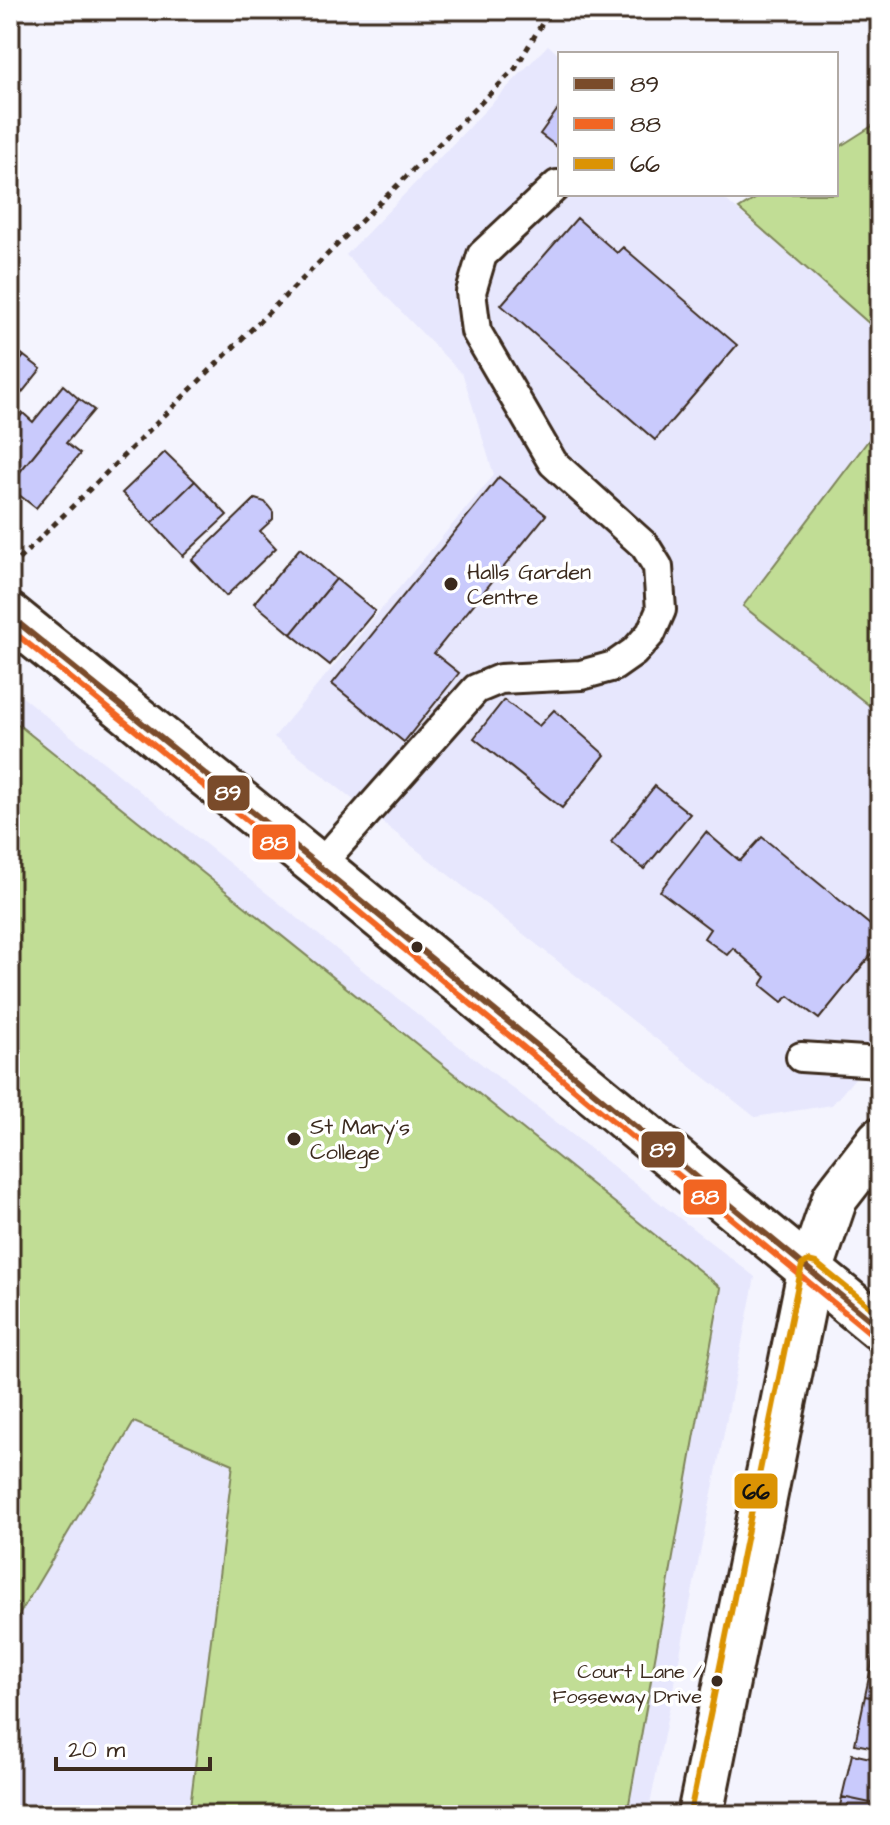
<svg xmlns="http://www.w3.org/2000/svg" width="890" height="1825" viewBox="0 0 890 1825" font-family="'Architects Daughter',sans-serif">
<rect width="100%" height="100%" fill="#f4f4fe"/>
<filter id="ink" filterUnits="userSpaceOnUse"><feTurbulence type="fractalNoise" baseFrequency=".0125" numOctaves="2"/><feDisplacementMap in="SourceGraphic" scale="16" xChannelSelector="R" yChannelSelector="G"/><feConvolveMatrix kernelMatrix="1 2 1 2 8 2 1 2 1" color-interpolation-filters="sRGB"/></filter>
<g filter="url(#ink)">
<path fill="#e7e7fd" d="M548,45L560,56V194H719L880,333V425L743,606L880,714V1049L832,1105L755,1117L274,737L494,475L463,375L346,255Z
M10,687L402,1002L755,1277L648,1815H10Z"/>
<path fill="#c1dd95" stroke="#7e845a" stroke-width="2" d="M880,121V333L739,209L763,194H836V149Z
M880,425V714L743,606Z
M10,718L721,1288L627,1815H189L233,1464L134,1422L10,1630Z"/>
<path fill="#c9cafc" stroke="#3b2a1e" stroke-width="2" d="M558,109L560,110V149L540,134Z
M577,218L617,253L623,247L737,345L655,440L501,305Z
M10,345L24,356L10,373Z
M24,356L41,369L12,405L23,413L10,429V373Z
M63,385L79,399L10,484V429L23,413L33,422Z
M79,399L94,410L66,443L80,454L36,508L10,488V484Z
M165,452L195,481L152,523L122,493Z
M499,477L546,515L434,653L459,673L404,742L332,684Z
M195,481L227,515L183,556L152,523Z
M255,499L265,502L273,512V519L260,531L276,548L226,596L192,560Z
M300,548L336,579L291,634L254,603Z
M336,579L375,611L330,665L291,634Z
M504,700L539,726L554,710L605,755L562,808L474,738Z
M655,786L690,814L644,869L611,842Z
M706,832L740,861L762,837L880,933V944L819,1019L789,996L782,1002L761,985L766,977L733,948L727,955L704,938L710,929L660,891Z
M875,1649L880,1650V1699L865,1696Z
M865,1696L880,1699V1749L855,1744Z
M852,1754L880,1760V1805L842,1797Z
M842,1797L880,1805V1815H838Z"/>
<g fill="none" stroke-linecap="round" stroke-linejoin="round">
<g stroke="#3b2a1e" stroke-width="34">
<path id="service" d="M319,866L476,689L500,679L581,675L614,666L634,652L651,633L661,610L658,567L645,546L553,463L476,331L471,292L482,255L557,185
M801,1057L880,1062"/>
</g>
<g stroke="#3b2a1e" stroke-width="50">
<path id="tertiary" d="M700,1815L810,1271L835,1198L880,1140"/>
</g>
<g stroke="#3b2a1e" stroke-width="50">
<path id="trunk" d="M10,616L319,866L880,1328"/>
</g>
<path stroke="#3b2a1e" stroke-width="5" stroke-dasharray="6 6" stroke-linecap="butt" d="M10,568L515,69L550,10"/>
<use href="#service" stroke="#fff" stroke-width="28"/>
<use href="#tertiary" stroke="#fff" stroke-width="44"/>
<use href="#trunk" stroke="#fff" stroke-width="44"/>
<g stroke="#fff" stroke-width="12">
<path id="bus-1" d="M10,616L319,866L880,1328"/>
</g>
<g stroke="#fff" stroke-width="12">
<path id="bus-2" d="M10,629L313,874L874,1336"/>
</g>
<g stroke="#fff" stroke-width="12">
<path id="bus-3" d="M690,1813L802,1265L808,1261L816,1263L880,1315"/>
</g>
<use href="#bus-1" stroke="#7a4b2a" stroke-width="6"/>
<use href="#bus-2" stroke="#f26522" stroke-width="6"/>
<use href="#bus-3" stroke="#db9304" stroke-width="6"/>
</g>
</g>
<g fill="#3b2a1e" stroke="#fff" stroke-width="3">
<circle cx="451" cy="584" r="8"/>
<circle cx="417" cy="947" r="7"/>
<circle cx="294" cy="1139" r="8"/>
<circle cx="717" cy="1681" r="7"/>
</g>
<g text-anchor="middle" stroke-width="7" stroke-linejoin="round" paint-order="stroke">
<g font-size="20" fill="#3b2a1e" stroke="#fff" text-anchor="end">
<text x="702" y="1678">Court Lane /<tspan x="702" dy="25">Fosseway Drive</tspan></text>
</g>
<g font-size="22" fill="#3b2a1e" stroke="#fff" text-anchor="start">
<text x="467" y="579">Halls Garden<tspan x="467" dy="25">Centre</tspan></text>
<text x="310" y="1134">St Mary's<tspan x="310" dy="25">College</tspan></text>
</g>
</g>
<g stroke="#fff" stroke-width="3">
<rect x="206" y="774" width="45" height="38" rx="8" fill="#7a4b2a"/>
<rect x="251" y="823" width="46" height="38" rx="8" fill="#f26522"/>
<rect x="640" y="1130" width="46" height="39" rx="8" fill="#7a4b2a"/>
<rect x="682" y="1178" width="46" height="38" rx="8" fill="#f26522"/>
<rect x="733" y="1472" width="46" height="38" rx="8" fill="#db9304"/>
</g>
<g font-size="22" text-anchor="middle" font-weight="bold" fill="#fff">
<text x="228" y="800">89</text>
<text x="274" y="850">88</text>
<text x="663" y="1157">89</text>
<text x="705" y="1204">88</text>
</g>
<g font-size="22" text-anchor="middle" font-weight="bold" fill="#111">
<text x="756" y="1499">66</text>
</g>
<rect width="890" height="1825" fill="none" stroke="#fff" stroke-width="40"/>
<rect x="20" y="20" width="850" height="1785" fill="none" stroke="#3b2a1e" stroke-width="3" filter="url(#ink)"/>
<rect x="558" y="52" width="280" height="144" fill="#ffffff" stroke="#b1aaa5" stroke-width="2"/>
<rect x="574" y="78" width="40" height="12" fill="#7a4b2a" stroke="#b1aaa5" stroke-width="2"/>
<text x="630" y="92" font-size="24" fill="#3b2a1e">89</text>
<rect x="574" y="118" width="40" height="12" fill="#f26522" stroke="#b1aaa5" stroke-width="2"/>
<text x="630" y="132" font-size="24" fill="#3b2a1e">88</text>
<rect x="574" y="158" width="40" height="12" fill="#db9304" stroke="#b1aaa5" stroke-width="2"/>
<text x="630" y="172" font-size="24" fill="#3b2a1e">66</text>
<path d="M56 1757v12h154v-12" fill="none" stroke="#3b2a1e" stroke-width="4"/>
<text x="68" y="1757" font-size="24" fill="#3b2a1e" stroke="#ffffff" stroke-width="6" paint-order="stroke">20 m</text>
</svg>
